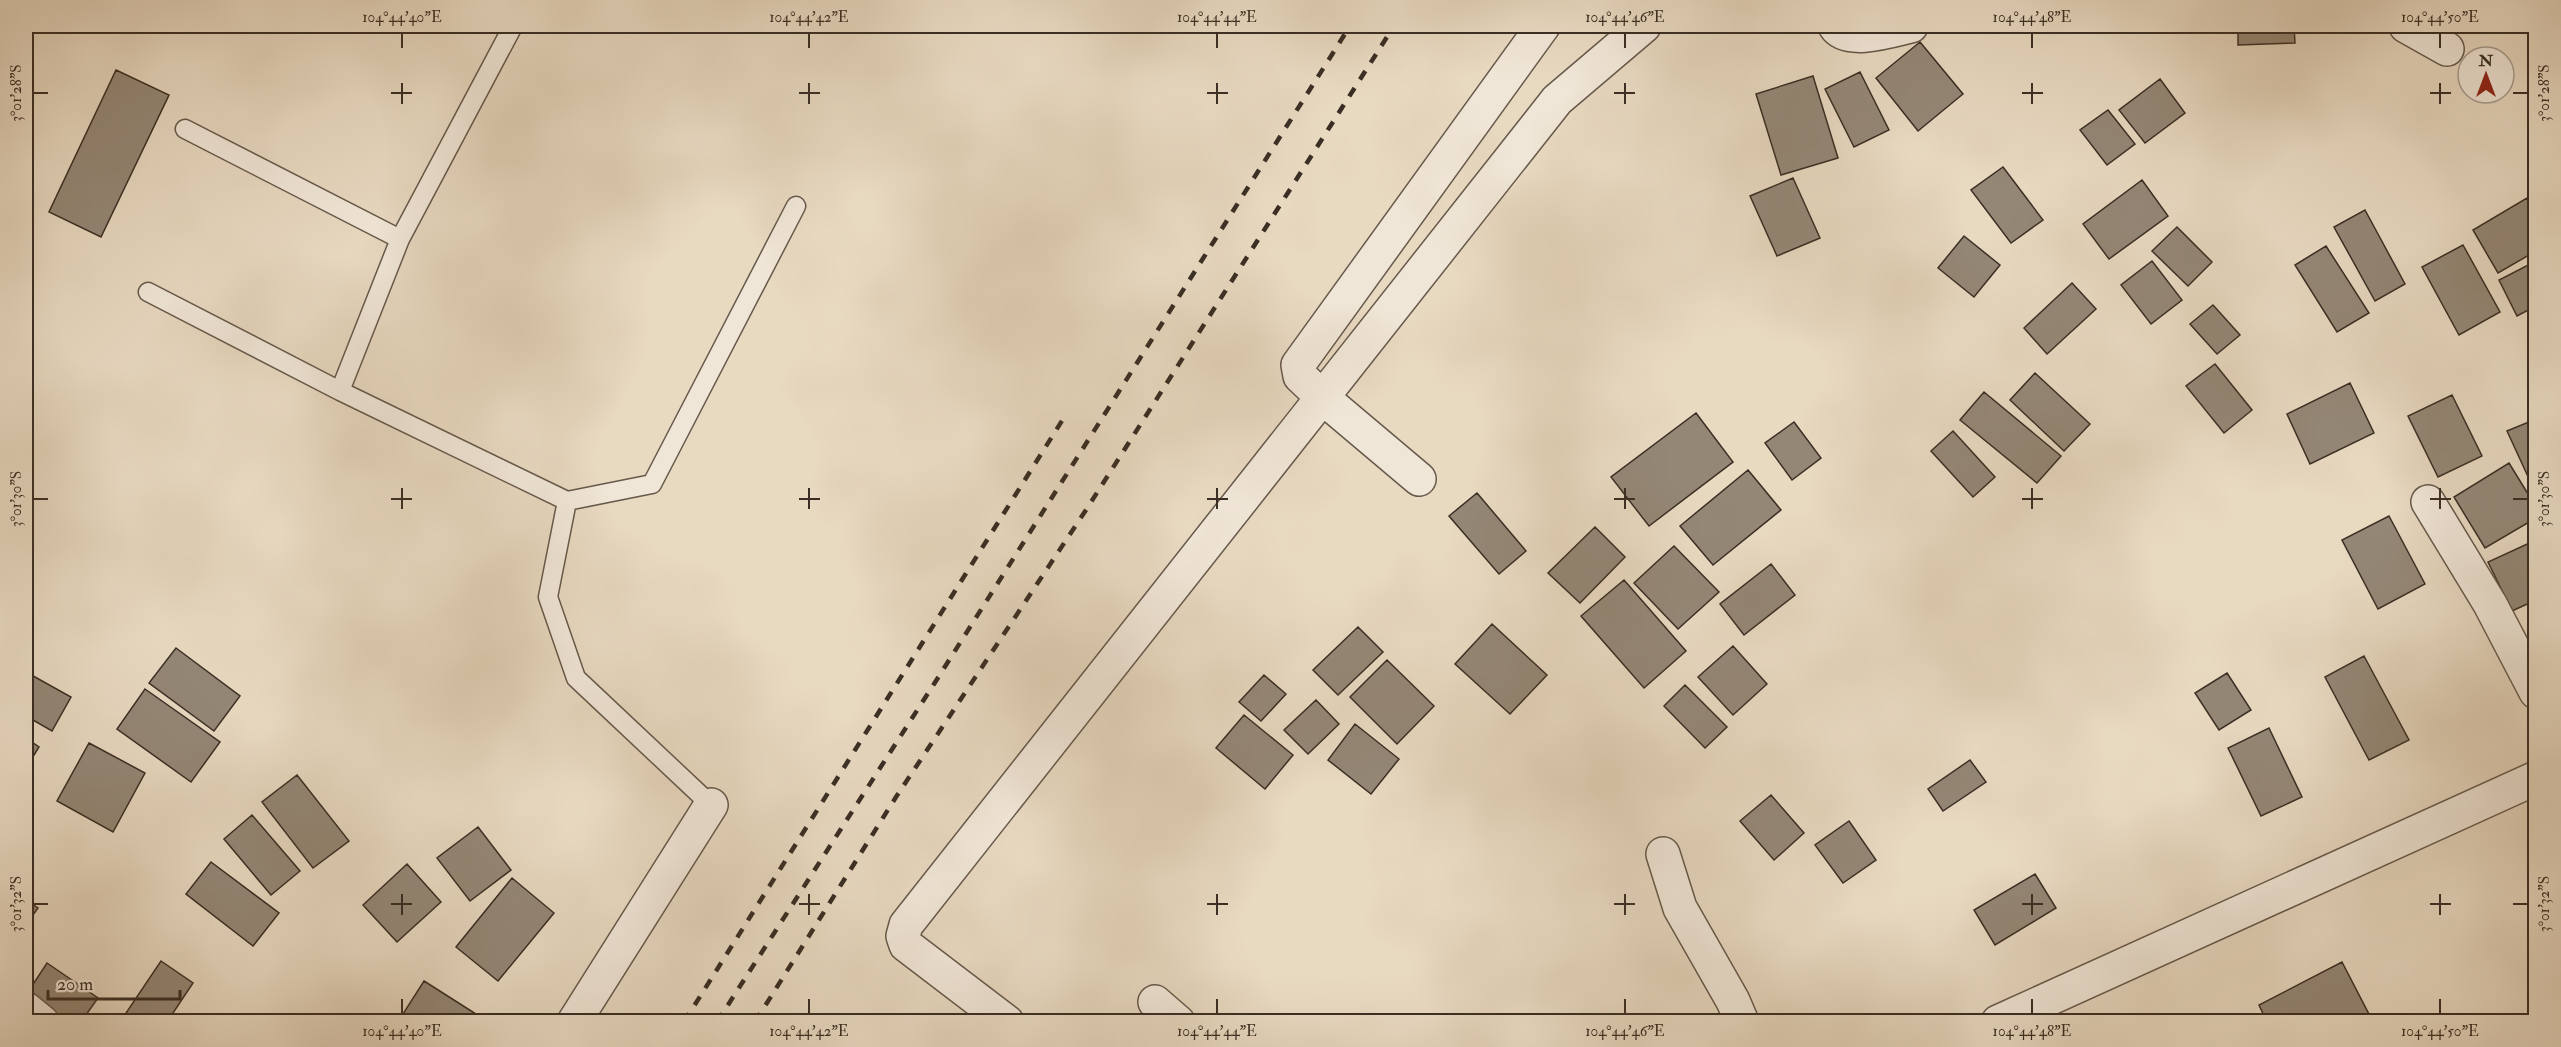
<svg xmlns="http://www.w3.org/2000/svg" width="2561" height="1047" viewBox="0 0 2561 1047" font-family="'IM FELL Double Pica',serif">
<rect width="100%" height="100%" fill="#e8d9c1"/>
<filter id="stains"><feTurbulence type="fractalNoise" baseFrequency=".00333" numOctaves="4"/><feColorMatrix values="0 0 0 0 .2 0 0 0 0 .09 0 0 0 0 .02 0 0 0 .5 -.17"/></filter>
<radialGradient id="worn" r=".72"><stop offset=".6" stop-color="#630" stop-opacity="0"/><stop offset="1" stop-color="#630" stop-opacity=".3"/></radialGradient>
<path fill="#948776" stroke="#3a2e24" stroke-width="1.5" d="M2238,26H2294L2295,43L2238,45Z
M1920,42L1963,94L1918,131L1876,78Z
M116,70L169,95L101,237L49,212Z
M1860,72L1889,130L1854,147L1825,89Z
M1813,76L1838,158L1781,175L1756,94Z
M2160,79L2185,113L2145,143L2119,110Z
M2108,110L2135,144L2107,165L2080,130Z
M2003,167L2043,220L2011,243L1971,190Z
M1793,178L1820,238L1777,256L1750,196Z
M2142,180L2168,216L2109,259L2083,224Z
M2527,198L2536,212V251L2498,273L2473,230Z
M2365,210L2405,284L2375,301L2334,227Z
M2177,227L2212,262L2188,286L2152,251Z
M1964,236L2000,265L1974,297L1938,268Z
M2463,245L2500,312L2459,335L2422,267Z
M2326,246L2369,313L2337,332L2295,265Z
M2152,261L2182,300L2151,324L2121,285Z
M2536,261V306L2517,316L2499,280Z
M2072,283L2096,309L2047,354L2024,328Z
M2213,305L2240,335L2217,354L2190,324Z
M2215,364L2252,410L2224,433L2186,386Z
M2035,373L2090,424L2064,451L2010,400Z
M2350,383L2374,433L2310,464L2287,414Z
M1984,392L2061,456L2037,483L1960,420Z
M2452,395L2482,456L2438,477L2408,416Z
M1696,413L1733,462L1649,526L1611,477Z
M2536,419V494L2507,431Z
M1794,422L1821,458L1792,480L1765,443Z
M1953,431L1995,477L1973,497L1931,451Z
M2509,463L2536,507V518L2485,548L2454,497Z
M1748,470L1781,510L1713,565L1680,526Z
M1477,493L1526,551L1499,574L1449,516Z
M2389,516L2425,584L2378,609L2342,540Z
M1595,527L1625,557L1580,603L1548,573Z
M2536,540V600L2512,611L2488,562Z
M1674,546L1719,592L1678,629L1634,583Z
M1771,564L1795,595L1744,635L1720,604Z
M1624,580L1686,651L1644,688L1581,616Z
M1492,624L1547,675L1510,714L1455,664Z
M1358,627L1383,652L1338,695L1313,670Z
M1733,646L1767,684L1733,715L1698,677Z
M176,648L240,696L214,731L149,683Z
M2364,656L2409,740L2369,760L2325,677Z
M1387,660L1434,706L1397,744L1350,697Z
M26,672L71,697L52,731L26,716Z
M2227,673L2251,710L2219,730L2195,693Z
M1264,675L1286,694L1261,721L1239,702Z
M1685,685L1727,727L1705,748L1664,706Z
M145,689L220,742L191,782L117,729Z
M1316,700L1339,724L1308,754L1284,730Z
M1244,715L1293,755L1265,789L1216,748Z
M1355,724L1399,759L1371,794L1328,760Z
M2269,728L2302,797L2261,816L2228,748Z
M26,738L39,747L26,768Z
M89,743L145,773L113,832L57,801Z
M1970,760L1986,782L1943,811L1928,789Z
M297,775L349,841L313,868L262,802Z
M1771,795L1804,833L1774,860L1740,821Z
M252,815L300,871L271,895L224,839Z
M1849,821L1876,860L1843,883L1815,845Z
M478,827L511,870L470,901L437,858Z
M211,862L279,913L253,946L186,894Z
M407,864L441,902L397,942L363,905Z
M2035,874L2056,908L1995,945L1974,910Z
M512,878L554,913L498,981L456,947Z
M26,900L38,908L26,925Z
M161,961L193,983L167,1022H120Z
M2342,962L2371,1018L2364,1022H2267L2259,1005Z
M47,963L98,998L81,1022H64L26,995Z
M424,981L476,1014L471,1022H408L401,1017Z"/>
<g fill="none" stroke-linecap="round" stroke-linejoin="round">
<g stroke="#66594b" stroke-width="21">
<path id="lane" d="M185,129L400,239L340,391L567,501L548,597L576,678L711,805
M400,239L513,26
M148,292L340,391
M567,501L652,484L796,206"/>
</g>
<g stroke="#66594b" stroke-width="36">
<path id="street" d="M1835,26C1847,45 1893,30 1911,26
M2406,26L2447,49
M1419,479L1323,398L1300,376L1298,365L1543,26
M2428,502L2490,604L2536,692
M1663,854L1680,908L1733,1001L1742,1022
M1155,1002L1178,1022
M26,1009L42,1022
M574,1022L711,805
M1007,1022L906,945L903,936L906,925L1557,100L1644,26
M1998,1022L2536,778"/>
</g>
<use href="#lane" stroke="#f0e6d7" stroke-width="18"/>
<use href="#street" stroke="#f0e6d7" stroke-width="33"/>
<path stroke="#3a2e24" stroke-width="4.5" stroke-dasharray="10 10" stroke-linecap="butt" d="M684,1022L1065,416
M717,1022L934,684L1350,26
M755,1022L896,797L1086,510L1394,26"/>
</g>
<path fill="none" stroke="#3a2e24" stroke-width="2" d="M402,33V48M809,33V48M1217,33V48M1625,33V48M2032,33V48M2440,33V48M402,83V104M809,83V104M1217,83V104M1625,83V104M2032,83V104M2440,83V104M33,93H48M391,93H412M799,93H820M1207,93H1228M1614,93H1635M2022,93H2043M2430,93H2451M2513,93H2528M402,488V509M809,488V509M1217,488V509M1625,488V509M2032,488V509M2440,488V509M33,499H48M391,499H412M799,499H820M1207,499H1228M1614,499H1635M2022,499H2043M2430,499H2451M2513,499H2528M402,894V915M809,894V915M1217,894V915M1625,894V915M2032,894V915M2440,894V915M33,904H48M391,904H412M799,904H820M1207,904H1228M1614,904H1635M2022,904H2043M2430,904H2451M2513,904H2528M402,999V1014M809,999V1014M1217,999V1014M1625,999V1014M2032,999V1014M2440,999V1014"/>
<rect width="2561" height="1047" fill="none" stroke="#e8d9c1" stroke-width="66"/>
<g transform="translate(2486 75)"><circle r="28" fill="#f0e6d7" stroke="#a79c8f" stroke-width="1.5"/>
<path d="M0-4.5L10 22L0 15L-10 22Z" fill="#8f2418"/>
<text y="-9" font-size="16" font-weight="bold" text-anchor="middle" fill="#3a2e24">N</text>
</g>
<path d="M48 990v9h132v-9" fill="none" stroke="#3a2e24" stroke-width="3"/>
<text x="57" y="990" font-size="18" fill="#3a2e24" stroke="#f0e6d7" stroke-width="4.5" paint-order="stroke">20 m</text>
<rect x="33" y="33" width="2495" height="981" fill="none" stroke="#3a2e24" stroke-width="2"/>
<g font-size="15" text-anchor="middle" fill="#3a2e24">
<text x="402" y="22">104°44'40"E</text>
<text x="809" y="22">104°44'42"E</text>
<text x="1217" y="22">104°44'44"E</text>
<text x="1625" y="22">104°44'46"E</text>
<text x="2032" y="22">104°44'48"E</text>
<text x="2440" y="22">104°44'50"E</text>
<text transform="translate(16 93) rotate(-90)" y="5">3°01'28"S</text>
<text transform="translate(2544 93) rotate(-90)" y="5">3°01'28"S</text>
<text transform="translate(16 499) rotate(-90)" y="5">3°01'30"S</text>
<text transform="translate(2544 499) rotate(-90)" y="5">3°01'30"S</text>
<text transform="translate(16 904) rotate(-90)" y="5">3°01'32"S</text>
<text transform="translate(2544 904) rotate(-90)" y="5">3°01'32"S</text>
<text x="402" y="1036">104°44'40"E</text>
<text x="809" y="1036">104°44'42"E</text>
<text x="1217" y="1036">104°44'44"E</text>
<text x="1625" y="1036">104°44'46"E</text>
<text x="2032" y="1036">104°44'48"E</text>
<text x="2440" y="1036">104°44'50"E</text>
</g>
<rect width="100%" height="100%" filter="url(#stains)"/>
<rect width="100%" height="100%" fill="url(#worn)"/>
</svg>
